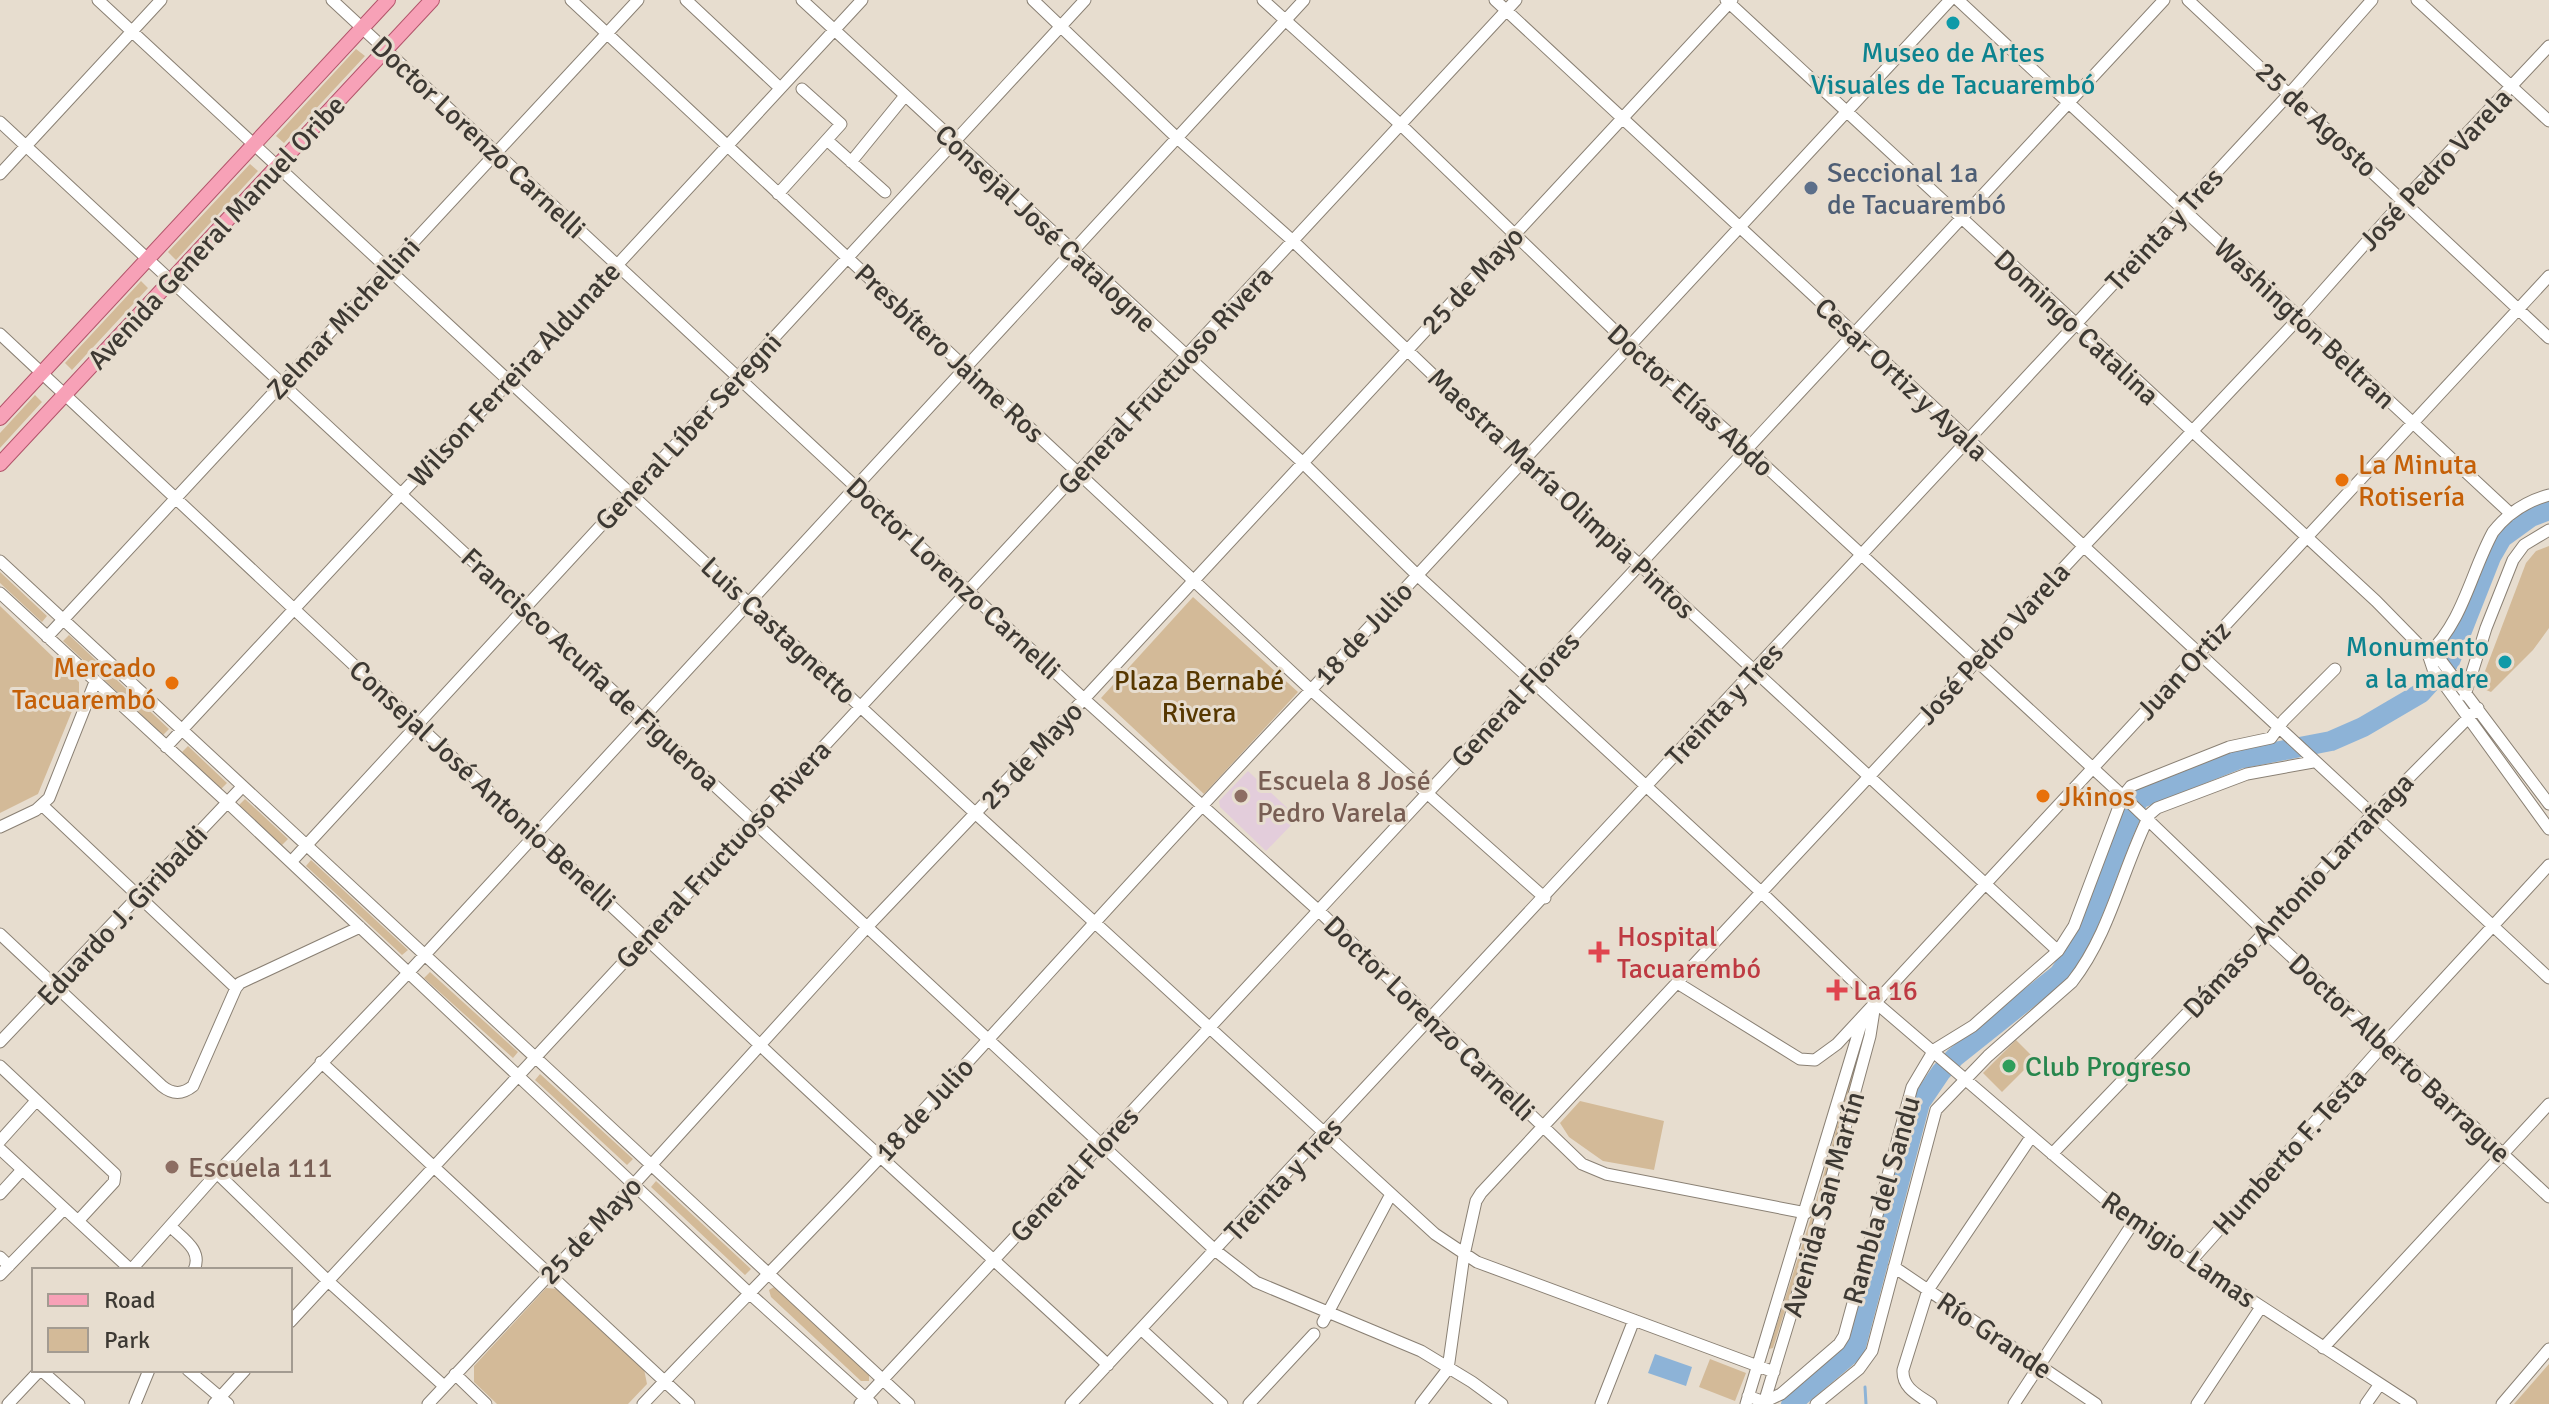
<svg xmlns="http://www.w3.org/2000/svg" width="2549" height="1404" viewBox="0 0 2549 1404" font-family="Signika,sans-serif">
<rect width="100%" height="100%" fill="#e7ddcf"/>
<path fill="#e3cddb" d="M1248,771L1298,818L1266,851L1220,807L1219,801Z"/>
<path fill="#d3ba98" d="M356,49L365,56L284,143L276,136Z
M250,164L258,171L176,260L168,252Z
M141,281L148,288L72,370L65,363Z
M35,395L42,402L0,448V433Z
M2549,546V628L2533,650L2491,692L2479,687L2526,563L2536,551Z
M0,572L47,616L42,622L0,583Z
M1193,597L1298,692L1204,794L1101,698Z
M0,606L79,682V694L38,794L0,813Z
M69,635L169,729L163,735L63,641Z
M188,746L227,783L221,789L182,752Z
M245,799L288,839L282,845L239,805Z
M311,860L408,950L402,955L306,866Z
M430,972L518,1052L513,1058L424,978Z
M2016,1040L2035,1059L2002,1092L1983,1073Z
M1861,1041H1863L1818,1207L1773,1348L1769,1349L1815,1205Z
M540,1074L633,1159L627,1165L535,1080Z
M1580,1101L1664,1121L1654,1170L1603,1161L1569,1137L1560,1123Z
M656,1181L751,1269L745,1275L651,1187Z
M774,1287L869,1374V1381H861L771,1297L769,1290Z
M546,1288L558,1289L644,1369L647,1384L628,1404H497L474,1382V1366Z
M1710,1359L1746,1373L1735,1401L1699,1387Z
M2549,1364V1404H2514Z"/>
<path fill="#8db3d7" d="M1655,1354L1692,1367L1686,1386L1648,1373Z"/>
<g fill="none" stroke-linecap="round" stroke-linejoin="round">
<path stroke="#8db3d7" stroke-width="3" d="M1865,1387L1866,1404"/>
<path stroke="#8db3d7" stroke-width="20" d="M1791,1404L1855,1350L1920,1103L1941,1072L1955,1057L2059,974C2098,922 2109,856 2139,799L2239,759L2331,741L2363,727L2421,693L2450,661L2491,557L2502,538L2531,517L2549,510"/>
<g stroke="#8a8074" stroke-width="13">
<path id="minor" d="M98,0L975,813L1435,1234L1477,1262L1774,1372
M332,0L1084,699L1320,912L1582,1164L1606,1174L1806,1213
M571,0L1311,690L1545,898
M686,0L780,88
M802,0L1302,462L1417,575L1761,892L1875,1002L2133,1223L2411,1404
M1033,0L1176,137L1293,241L1523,461L1640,565L2058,951
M1263,0L1401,125L1639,354L1747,449L2123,796L2265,932L2549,1197
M1495,0L2549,978
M1726,0L2376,601L2428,654L2442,662L2549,804
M1958,0L2511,514
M2188,0L2549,338
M2417,0L2549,121
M0,122L1216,1251L1256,1282L1421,1351L1472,1382L1502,1404
M828,141L885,192
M851,162L904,97
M0,174L161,0
M778,194L841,124L802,89
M0,334C254,571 508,808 761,1046C875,1154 993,1258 1108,1365
M0,561L909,1404
M0,593L228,803L749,1293L872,1404
M47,637L638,0
M2428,654L2433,669L2549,829
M2428,654C2463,622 2471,572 2493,532C2507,514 2527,501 2549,495
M2465,695L2486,628L2513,560L2524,545L2549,530
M166,747L401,494L511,380L862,0
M43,806L236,988
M0,827L36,810L49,798L95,682
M291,862L1085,0
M0,934L162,1086C173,1095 183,1094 193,1086L236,988L240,983L360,927
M1679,984L1800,1059L1815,1060L1837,1044L2549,276
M0,1042L242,787
M321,1062L689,1404
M0,1066L115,1174L114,1182L78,1221
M0,1141L36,1101
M0,1149L131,1270
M2052,1154L2265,932L2372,815L2478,708
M217,1173L328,1281L444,1386
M0,1194L22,1170
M170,1226C183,1239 203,1250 194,1270
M0,1257L9,1266
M2192,1260L2385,1043L2549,865
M1894,1267L2096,1404
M131,1270L217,1173L409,972L1304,0
M0,1275L64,1209
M290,1322L1516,0
M1323,1322L1391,1194
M1141,1329L1222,1404
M2323,1348L2549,1104
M41,1370L79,1404
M188,1370L228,1404
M455,1374L486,1404
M1748,1396L1764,1402L1781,1394L1839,1344L1844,1336L1912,1087L1934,1050L1973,1026L2058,951L2074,926L2123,796L2131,786L2229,747L2271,738L2284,720L2335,669
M1764,1403L1821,1216L1870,1036L1875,1004
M8,1404L40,1370
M135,1404L149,1370
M214,1404L245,1370
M428,1404L635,1183L868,926L1084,699L1732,0
M643,1404C722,1320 804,1239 883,1154C1026,1000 1165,842 1311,690L1950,0
M860,1404L2164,0
M1071,1404L2076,324L2290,93L2372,0
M1249,1404L1314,1334
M1421,1404L1448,1369L1464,1255L1476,1201L1481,1193L2083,547L2300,317L2403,201L2549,46
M1601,1404L1634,1320
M1746,1404L1862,1021
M1816,1404L1859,1369L1872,1351L1936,1110L1988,1056L2072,982C2111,932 2122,869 2150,814L2157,808L2247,774L2313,762
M1931,1404C1918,1395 1902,1388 1903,1370L1928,1290L2031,1137
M2014,1404L2133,1223
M2197,1404L2261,1307
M2366,1404L2380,1384
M2502,1404L2549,1349"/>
</g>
<g stroke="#b2546a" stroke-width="16">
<path id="major" d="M0,418L388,0
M0,464L432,0"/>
</g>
<use href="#minor" stroke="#fff" stroke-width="11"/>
<use href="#major" stroke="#f7a1b7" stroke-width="14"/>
</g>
<g fill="#0f9aa8" stroke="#e7ddcf" stroke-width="3">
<circle cx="1953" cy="23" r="8"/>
<circle cx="2505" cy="662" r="8"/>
</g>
<circle fill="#5c6f8a" stroke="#e7ddcf" stroke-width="3" cx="1811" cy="188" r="8"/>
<g fill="#e8710a" stroke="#e7ddcf" stroke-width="3">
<circle cx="2342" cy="480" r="8"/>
<circle cx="172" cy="683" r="8"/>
<circle cx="2043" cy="796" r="8"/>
</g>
<g fill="#8d6e63" stroke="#e7ddcf" stroke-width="3">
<circle cx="1241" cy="796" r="8"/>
<circle cx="172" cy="1167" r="8"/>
</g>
<g fill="#e0444e" stroke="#e7ddcf" stroke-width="3">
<path d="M1595 940h8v8h8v8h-8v8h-8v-8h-8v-8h8z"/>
<path d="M1833 978h8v8h8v8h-8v8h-8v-8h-8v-8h8z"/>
</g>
<circle fill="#2e9e5b" stroke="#e7ddcf" stroke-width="3" cx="2009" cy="1066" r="8"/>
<g text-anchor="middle" stroke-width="6" stroke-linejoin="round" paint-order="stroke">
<g font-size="28" fill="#0d838f" stroke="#e7ddcf">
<text x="1953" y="62">Museo de Artes<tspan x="1953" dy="32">Visuales de Tacuarembó</tspan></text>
<text x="2489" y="656" text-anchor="end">Monumento<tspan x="2489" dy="32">a la madre</tspan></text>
</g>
<g font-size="28" fill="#3d3933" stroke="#e7ddcf">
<text transform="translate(2317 119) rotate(43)" y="10">25 de Agosto</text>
<text transform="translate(479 137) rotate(43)" y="10">Doctor Lorenzo Carnelli</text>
<text transform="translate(2435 169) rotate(-47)" y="10">José Pedro Varela</text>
<text transform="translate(1046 228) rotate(43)" y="10">Consejal José Catalogne</text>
<text transform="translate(2164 229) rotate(-47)" y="10">Treinta y Tres</text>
<text transform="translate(216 232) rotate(-47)" y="10">Avenida General Manuel Oribe</text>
<text transform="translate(1472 280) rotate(-47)" y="10">25 de Mayo</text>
<text transform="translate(343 318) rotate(-47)" y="10">Zelmar Michellini</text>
<text transform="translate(2305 323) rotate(43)" y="10">Washington Beltran</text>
<text transform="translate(2077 327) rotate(43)" y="10">Domingo Catalina</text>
<text transform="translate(950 353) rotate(43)" y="10">Presbítero Jaime Ros</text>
<text transform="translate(514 374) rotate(-47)" y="10">Wilson Ferreira Aldunate</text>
<text transform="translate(1902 379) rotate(43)" y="10">Cesar Ortiz y Ayala</text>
<text transform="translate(1165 380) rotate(-47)" y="10">General Fructuoso Rivera</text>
<text transform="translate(1691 400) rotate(42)" y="10">Doctor Elías Abdo</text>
<text transform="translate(688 431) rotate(-47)" y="10">General Líber Seregni</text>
<text transform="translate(1562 493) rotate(43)" y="10">Maestra María Olimpia Pintos</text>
<text transform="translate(954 578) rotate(43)" y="10">Doctor Lorenzo Carnelli</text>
<text transform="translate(779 630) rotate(43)" y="10">Luis Castagnetto</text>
<text transform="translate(1363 633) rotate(-47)" y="10">18 de Julio</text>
<text transform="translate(1993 643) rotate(-47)" y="10">José Pedro Varela</text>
<text transform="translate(591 669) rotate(43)" y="10">Francisco Acuña de Figueroa</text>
<text transform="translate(2183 670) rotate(-47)" y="10">Juan Ortiz</text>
<text transform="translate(1515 699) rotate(-47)" y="10">General Flores</text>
<text transform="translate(1724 704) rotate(-47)" y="10">Treinta y Tres</text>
<text transform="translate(1031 755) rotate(-47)" y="10">25 de Mayo</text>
<text transform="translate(483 785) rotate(43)" y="10">Consejal José Antonio Benelli</text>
<text transform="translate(723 854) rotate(-47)" y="10">General Fructuoso Rivera</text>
<text transform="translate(2298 895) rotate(-47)" y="10">Dámaso Antonio Larrañaga</text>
<text transform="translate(122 915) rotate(-47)" y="10">Eduardo J. Giribaldi</text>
<text transform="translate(1430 1018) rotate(44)" y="10">Doctor Lorenzo Carnelli</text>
<text transform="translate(2400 1058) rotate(43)" y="10">Doctor Alberto Barrague</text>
<text transform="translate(924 1109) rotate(-47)" y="10">18 de Julio</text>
<text transform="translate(2289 1151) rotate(-48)" y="10">Humberto F. Testa</text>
<text transform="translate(1074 1174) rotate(-47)" y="10">General Flores</text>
<text transform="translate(1283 1179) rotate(-47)" y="10">Treinta y Tres</text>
<text transform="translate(1881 1200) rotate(-74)" y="10">Rambla del Sandu</text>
<text transform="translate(1823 1204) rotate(-74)" y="10">Avenida San Martín</text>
<text transform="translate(590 1230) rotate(-47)" y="10">25 de Mayo</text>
<text transform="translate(2179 1249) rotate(35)" y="10">Remigio Lamas</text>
<text transform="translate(1995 1335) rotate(34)" y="10">Río Grande</text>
</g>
<g font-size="28" fill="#4e5e75" stroke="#e7ddcf" text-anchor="start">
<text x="1827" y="182">Seccional 1a<tspan x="1827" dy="32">de Tacuarembó</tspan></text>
</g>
<g font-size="28" fill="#c56008" stroke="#e7ddcf" text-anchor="start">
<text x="2358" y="474">La Minuta<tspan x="2358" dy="32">Rotisería</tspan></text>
<text x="156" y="677" text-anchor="end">Mercado<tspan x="156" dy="32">Tacuarembó</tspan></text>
<text x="2059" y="806">Jkinos</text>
</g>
<g font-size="28" fill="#563700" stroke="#e7ddcf">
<text x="1199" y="690">Plaza Bernabé<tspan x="1199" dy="32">Rivera</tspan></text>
</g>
<g font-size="28" fill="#785e54" stroke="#e7ddcf" text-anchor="start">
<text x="1257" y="790">Escuela 8 José<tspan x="1257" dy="32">Pedro Varela</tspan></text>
<text x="188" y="1177">Escuela 111</text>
</g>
<g font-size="28" fill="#be3a42" stroke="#e7ddcf" text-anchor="start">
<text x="1617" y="946">Hospital<tspan x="1617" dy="32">Tacuarembó</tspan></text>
<text x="1853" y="1000">La 16</text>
</g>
<g font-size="28" fill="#27864d" stroke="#e7ddcf" text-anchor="start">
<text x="2025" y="1076">Club Progreso</text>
</g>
</g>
<rect x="32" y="1268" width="260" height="104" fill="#e7ddcf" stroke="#a39b91" stroke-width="2"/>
<rect x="48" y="1294" width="40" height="12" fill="#f7a1b7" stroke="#a39b91" stroke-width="2"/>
<text x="104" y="1308" font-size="24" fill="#3d3933">Road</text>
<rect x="48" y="1328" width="40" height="24" fill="#d3ba98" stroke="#a39b91" stroke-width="2"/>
<text x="104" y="1348" font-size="24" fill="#3d3933">Park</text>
</svg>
